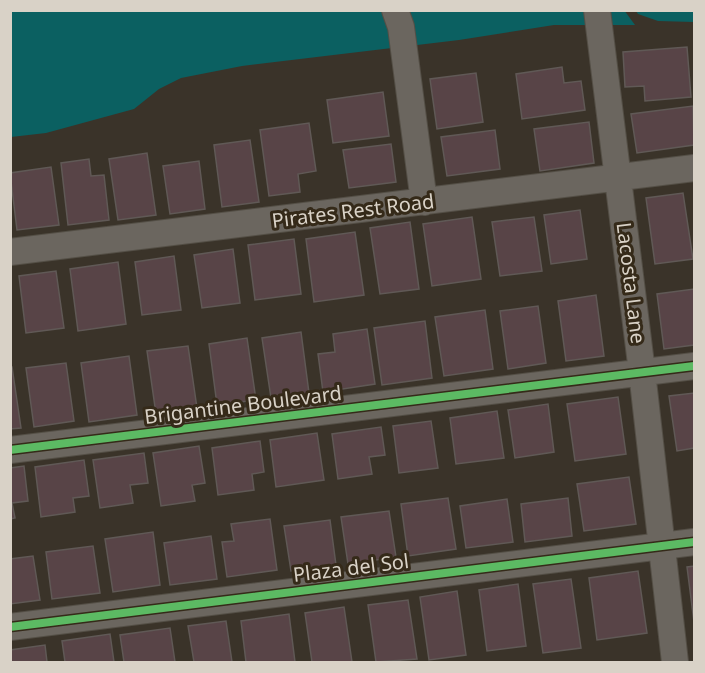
<svg xmlns="http://www.w3.org/2000/svg" width="705" height="673" viewBox="0 0 705 673" font-family="'Noto Sans',sans-serif">
<rect width="100%" height="100%" fill="#3a3329"/>
<path fill="#0b6061" d="M624,10L635,25H554L459,40L242,66L181,78L159,89L134,109L46,133L11,137L10,11Z
M636,11H694V22L658,21L638,14Z"/>
<path fill="#584447" stroke="#605956" stroke-width="1.5" d="M687,47L691,97L645,101L644,86L625,87L623,52Z
M562,67L564,83L581,81L585,110L522,119L516,74Z
M476,73L483,122L437,129L430,79Z
M383,92L389,136L333,143L327,100Z
M693,106L694,145L637,153L631,114Z
M589,122L594,163L540,171L534,129Z
M309,123L316,171L298,174L300,192L269,196L260,130Z
M495,130L500,169L447,176L441,137Z
M250,140L259,202L222,207L214,145Z
M391,144L396,182L349,188L343,150Z
M147,153L156,215L118,220L109,159Z
M89,159L91,176L104,175L109,220L68,225L61,163Z
M199,161L205,209L170,214L163,166Z
M51,167L59,225L17,230L10,173Z
M683,193L693,259L655,264L646,198Z
M580,210L587,259L551,264L544,215Z
M472,217L481,279L432,286L423,224Z
M534,217L542,271L500,276L492,222Z
M410,222L419,289L380,294L370,228Z
M355,232L364,295L314,302L306,239Z
M294,239L301,294L255,300L248,245Z
M233,249L240,303L202,308L194,255Z
M174,256L181,310L142,315L135,262Z
M118,262L126,324L78,331L70,269Z
M56,271L64,328L26,333L19,276Z
M694,289V345L664,349L657,294Z
M596,295L604,356L566,361L558,301Z
M538,306L546,363L508,369L500,311Z
M485,310L493,369L444,376L435,317Z
M425,321L432,378L382,385L374,328Z
M367,329L375,384L323,392L318,354L335,352L333,334Z
M301,332L309,393L271,398L262,338Z
M247,338L256,400L217,405L209,344Z
M188,346L197,408L156,414L147,351Z
M129,356L137,415L89,422L81,363Z
M66,363L74,421L34,427L26,368Z
M10,367H12L21,428L10,429Z
M694,393V448L677,451L669,396Z
M618,397L626,454L575,461L567,404Z
M548,404L554,452L515,458L508,410Z
M497,411L504,458L456,464L450,418Z
M431,421L438,468L399,473L393,426Z
M381,427L385,455L369,457L372,474L338,479L332,434Z
M317,433L324,480L276,487L270,440Z
M260,441L264,472L252,474L254,490L218,495L212,448Z
M199,446L205,483L192,485L195,501L161,506L153,453Z
M144,453L148,483L130,485L133,503L100,508L93,460Z
M84,460L89,496L73,498L75,512L41,517L35,467Z
M24,466L28,501L12,503L15,518L10,519V468Z
M629,477L636,524L584,531L577,484Z
M448,498L456,549L408,556L401,504Z
M568,498L572,536L525,542L521,504Z
M507,499L513,542L466,548L460,506Z
M389,511L396,557L348,564L341,517Z
M270,519L277,570L227,577L222,542L234,541L231,524Z
M330,520L336,565L291,571L284,526Z
M153,532L160,585L113,592L105,539Z
M211,536L217,579L170,585L164,543Z
M93,546L100,593L52,599L46,552Z
M33,556L40,600L10,604V559Z
M694,566V622L687,567Z
M638,571L647,633L597,640L589,578Z
M571,579L581,648L543,653L533,584Z
M518,584L526,646L487,651L479,590Z
M457,591L466,655L429,660L420,597Z
M408,600L417,659L376,662L368,605Z
M344,607L352,662H312L305,613Z
M289,614L295,662H246L241,621Z
M226,621L232,662H194L188,626Z
M170,628L175,662H124L120,635Z
M110,634L114,662H65L62,641Z
M45,645L47,662H10V650Z"/>
<g fill="none" stroke-linecap="round" stroke-linejoin="round">
<g stroke="#544f46" stroke-width="28">
<path id="street" d="M395,10L401,27L424,202
M597,10L642,372L675,662
M10,252L694,168
M10,450L694,366
M10,627L694,542"/>
</g>
<use href="#street" stroke="#6b665f" stroke-width="26"/>
<g stroke="#352a19" stroke-width="11">
<path id="cycleway" d="M10,450L694,366
M10,627L694,542"/>
</g>
<use href="#cycleway" stroke="#5cba63" stroke-width="8"/>
</g>
<g text-anchor="middle" stroke-width="6" stroke-linejoin="round" paint-order="stroke">
<g font-size="20" fill="#d9d2c7" stroke="#352a19">
<text transform="translate(353 211) rotate(-7)" y="7">Pirates Rest Road</text>
<text transform="translate(631 283) rotate(83)" y="7">Lacosta Lane</text>
<text transform="translate(243 405) rotate(-7)" y="7">Brigantine Boulevard</text>
<text transform="translate(351 568) rotate(-7)" y="7">Plaza del Sol</text>
</g>
</g>
<rect width="705" height="673" fill="none" stroke="#d9d2c7" stroke-width="24"/>
</svg>
